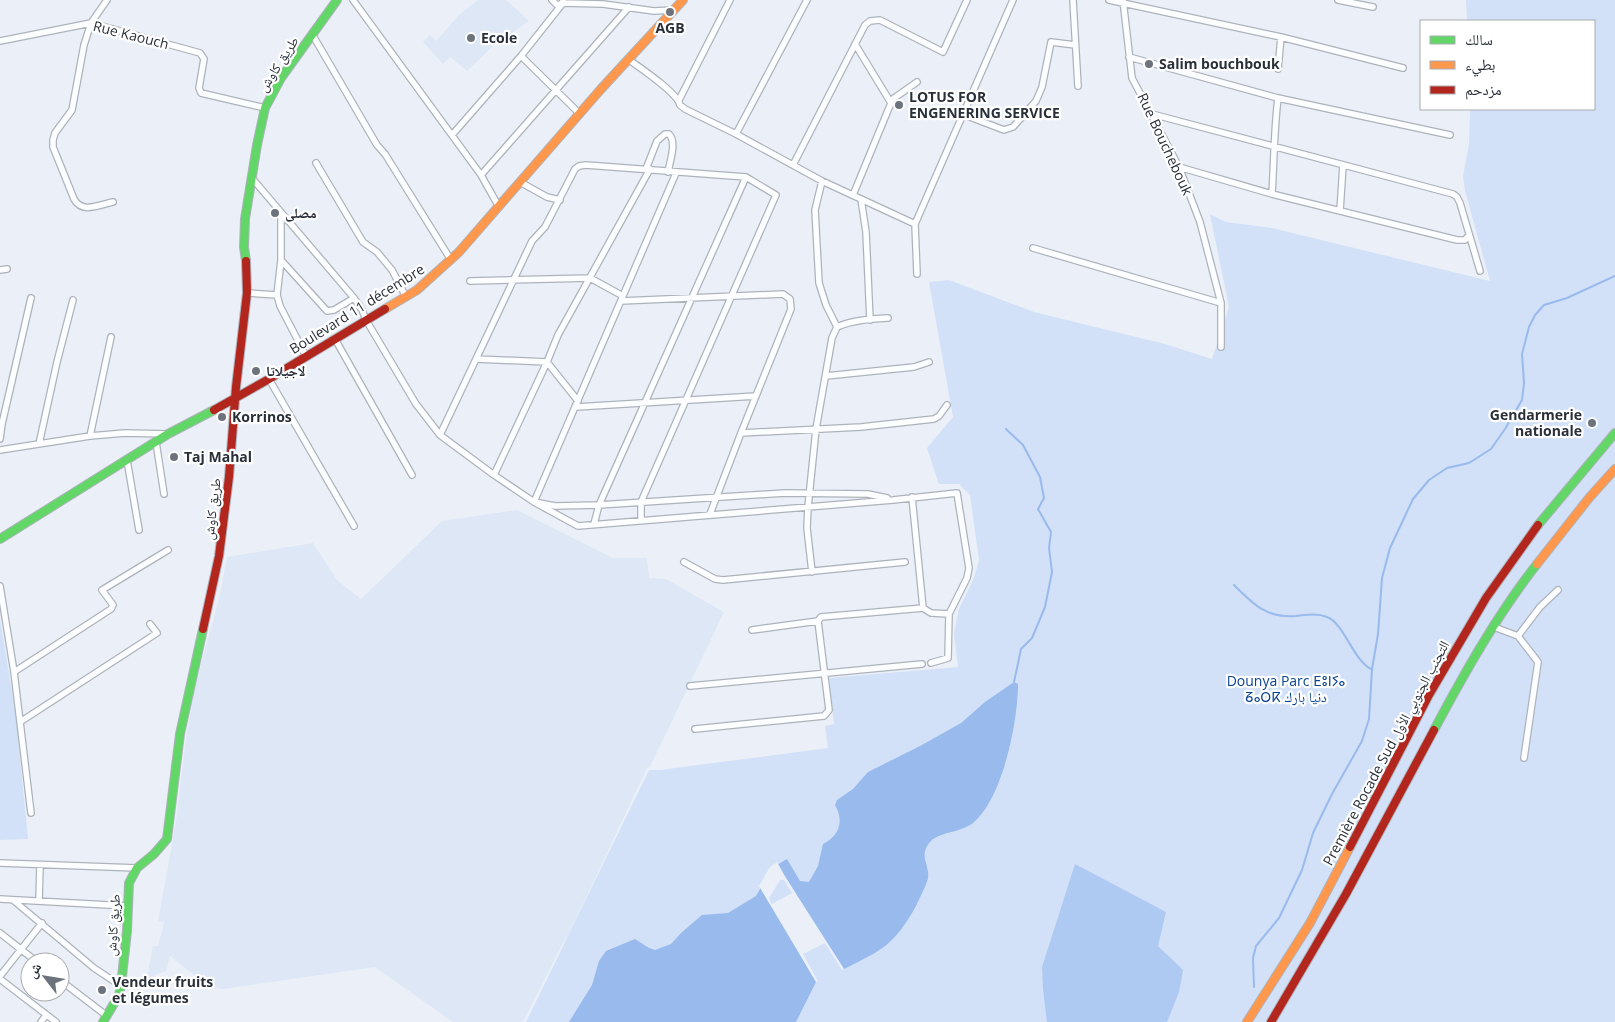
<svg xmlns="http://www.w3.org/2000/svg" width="1615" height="1022" viewBox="0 0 1615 1022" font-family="'Open Sans','Noto Naskh Arabic','Noto Sans Tifinagh',sans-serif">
<rect width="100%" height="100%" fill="#ebf0f8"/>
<path fill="#dee7f6" d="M478,0H506L529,21L493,46L467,71L450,57L443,64L423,42L430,35L436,41L460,14Z
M517,510L613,558H647L649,578L666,579L724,612L650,767L647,768L568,936L564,941L523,1022H453L375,967L223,989L213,987L203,982L170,956L166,971L155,975L146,988L141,983L148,972L153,946H158L164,923L158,921L176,822L186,739L194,690L220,595L227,557L313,543L337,580L361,599L442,521Z"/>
<path fill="#d2e1f7" d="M1466,0H1615V1022H526L649,770H660L828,748L825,726L834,724L829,678L958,667L954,633L959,609L974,578L979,560L970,495L959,484H939L927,448L953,417L929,282L949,280L1034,312L1165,344L1212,359L1229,307L1210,214L1226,222L1272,228L1490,281L1465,191L1463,176L1469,144L1470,109H1594V21H1467Z
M0,619L16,716L28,839L0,840Z"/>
<path fill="#aec9f2" d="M1075,864L1166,912L1158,946L1183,970L1179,992L1167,1022H1047L1043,989L1042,967Z"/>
<path fill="#99baed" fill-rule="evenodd" d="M1014,682L1018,684C1018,721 1003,797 974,822C962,833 940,831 930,842C918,856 930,865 928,878C927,884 919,899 916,906C894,945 884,949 844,969L825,940L800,953L816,982L796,1022H569L592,985L599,961L606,951L635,939L649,948L655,950L671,944L681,933L702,915L728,913L756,896L772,868L787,859L800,881L809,882L818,866L823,844C840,835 844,821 835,805L837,800L853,789L868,772L922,745L961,723L985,702ZM780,877L786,878L796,894L772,907L766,898Z"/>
<path fill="#ebf0f8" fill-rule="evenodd" d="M777,862L786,878L844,969L842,970L825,943L803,954L818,981L816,982L759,886L770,867ZM780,880H784L792,893L772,904L769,898Z"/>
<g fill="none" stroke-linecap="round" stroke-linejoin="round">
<path stroke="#99baed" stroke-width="2" d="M1006,429L1023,445L1040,477L1044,498L1038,509L1051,532L1049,548L1052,572L1045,607L1032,638L1021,649L1014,682
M1234,585C1254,605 1266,618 1296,616C1306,615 1317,613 1327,617C1344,623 1353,660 1371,669
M1254,987L1253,958L1256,946L1279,918L1302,870L1313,833L1332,794L1362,741L1369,719L1372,669L1378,634L1382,578L1390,548L1413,499L1429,480L1447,468L1469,463L1491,449L1505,429L1522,400L1524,383L1522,354L1529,327L1535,315L1544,305L1567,298L1615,276"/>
<g stroke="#aeb3bb" stroke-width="8">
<path id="street" d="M107,0L91,23L84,45L72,110L55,133L53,140V147L74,199C82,214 99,205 113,202
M353,0L481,175L499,207
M552,0L557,5L563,3L603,4L654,11L674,10
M1073,0L1078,86
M1109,0L1281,37L1403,68
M1123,0L1132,78L1179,167L1200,222L1221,303V347
M1338,0L1373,7
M312,34L377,145L385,154L451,260
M0,41L91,23L200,53L204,59L199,88L201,93L265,108
M521,56L580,114
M1129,57L1278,98L1450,135
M628,59C639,67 678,93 680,105L685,109L736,134L822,181L915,224
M1278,69L1281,37
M679,100L730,0
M890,101L917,82
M962,114L1004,130L1013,127L1036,101L1042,87L1051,42L1075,45
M1152,114L1453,194L1457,197L1460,203L1480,271
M736,134L807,0
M452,135L521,56L563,3V0
M316,163L363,242L377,252L392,270L406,297
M793,165L865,25L870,21L880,20L943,52L967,0
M1179,167L1272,194L1457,240H1465L1469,235
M646,169L657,141L665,134H669C677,142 670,161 668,172
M676,173L534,502L555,506L599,505L785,493L868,494L887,498
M481,175L629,7
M251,177L354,298L362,310L366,320L416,404L440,435L494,475L534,502L578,526L893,500L957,493L969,568L967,578L949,614L948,658L931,663
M822,181L815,210L819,283L826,305L837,327
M520,182L547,197L560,200
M1272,194C1274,162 1274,130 1278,98
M853,195L891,103L855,44
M861,199L866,232L870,320
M1340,211L1343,165
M281,213V260L327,311L334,310L354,298
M1033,248L1221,303
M281,260L277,295L280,306L306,356
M0,270L7,269
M917,274L915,224L1013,0
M470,281L590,278L623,296
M247,293L277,295
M621,301L783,294L790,299L791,309L741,433L710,514
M335,339L412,475
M476,359L547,362L578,401
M826,376L914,367L929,362
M269,379L354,526
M576,407L756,396
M741,433L861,427L934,419L939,416L947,405
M440,435L532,241L545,227L575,169L579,166L586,165L746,177L776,195L641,502V520
M90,436L111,337
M0,439L2,424L31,298
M156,442L164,494
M39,444L57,362L73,300
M0,450L90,436L125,433L168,434
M127,460L139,530
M494,475L547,362L558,335L650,169
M594,524L599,505L746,177
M684,562L715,579L723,580L905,562
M812,572L807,528L808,507L816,429L832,338L837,327C853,320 871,319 888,318
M0,586L14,672L31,813
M923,608L931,613L949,614
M1494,627L1518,636L1538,662L1524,758
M752,630L818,621
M1518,636L1540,607L1558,590
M14,672L111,609L113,605L102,590L168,550
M690,686L922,664
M20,722L157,633L150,624
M695,729L824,716L829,710L818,621L821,617L923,608L912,497
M0,863L137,868
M0,899L127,906
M13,900L94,968L121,986
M39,901L40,865
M0,933L37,962
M0,976L42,923
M0,979L56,1022
M60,980L107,1016
M41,1022L46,1015"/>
</g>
<g stroke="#aeb3bb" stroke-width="10">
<path id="fast" d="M246,261L244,247L245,219L257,145L265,108L281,78L337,0
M1538,525L1615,433
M0,539L168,434L214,410
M1434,730C1465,672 1497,615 1537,564
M103,1022L119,995L121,986L127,931L129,883L137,868L154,854L167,839L180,734L203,629"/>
</g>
<g stroke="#aeb3bb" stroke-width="10">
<path id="slow" d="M385,309L417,290L459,252L601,89L683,0
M1537,564L1589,498L1615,469
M1247,1022L1310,923L1350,847"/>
</g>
<g stroke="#aeb3bb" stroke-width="10">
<path id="jam" d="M214,410L269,379L385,309
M203,629L219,556L229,477L236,387L247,293L246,261
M1350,847L1429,695L1486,598L1538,525
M1271,1022L1346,894L1434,730"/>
</g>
<use href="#street" stroke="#fcfdfe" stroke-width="5.5"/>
<use href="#fast" stroke="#63d668" stroke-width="8"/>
<use href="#slow" stroke="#ff974d" stroke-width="8"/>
<use href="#jam" stroke="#b3261e" stroke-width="8"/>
</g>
<g fill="#6d737c" stroke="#fff" stroke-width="2">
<circle cx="670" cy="12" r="5"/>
<circle cx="471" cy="38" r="5"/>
<circle cx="1149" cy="64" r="5"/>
<circle cx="899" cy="105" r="5"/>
<circle cx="275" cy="213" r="5"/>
<circle cx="256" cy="371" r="5"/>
<circle cx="222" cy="417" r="5"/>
<circle cx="1592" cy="423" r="5"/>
<circle cx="174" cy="457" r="5"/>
<circle cx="102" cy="990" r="5"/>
</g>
<g text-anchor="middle" stroke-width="4.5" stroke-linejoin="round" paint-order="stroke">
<g font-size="14" font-weight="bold" fill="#293039" stroke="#fff" text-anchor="start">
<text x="670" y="33" text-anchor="middle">AGB</text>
<text x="481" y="43">Ecole</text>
<text x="1159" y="69">Salim bouchbouk</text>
<text x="909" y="102">LOTUS FOR<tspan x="909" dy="16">ENGENERING SERVICE</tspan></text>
<text x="285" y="218">مصلى</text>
<text x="266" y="376">لاجيلاتا</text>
<text x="1582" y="420" text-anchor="end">Gendarmerie<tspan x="1582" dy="16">nationale</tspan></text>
<text x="232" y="422">Korrinos</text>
<text x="184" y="462">Taj Mahal</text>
<text x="112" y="987">Vendeur fruits<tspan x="112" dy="16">et légumes</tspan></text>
</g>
<g font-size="14" fill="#293039" stroke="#fff">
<text transform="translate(131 35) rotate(14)" y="5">Rue Kaouch</text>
<text transform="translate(278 64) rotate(-57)" y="5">طريق كاوش</text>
<text transform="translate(1165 144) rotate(65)" y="5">Rue Bouchebouk</text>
<text transform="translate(357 309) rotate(-32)" y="5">Boulevard 11 décembre</text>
<text transform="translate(212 509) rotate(-83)" y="5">طريق كاوش</text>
<text transform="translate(1386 753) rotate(-62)" y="5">Première Rocade Sud التجنب الجنوبي الأول</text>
<text transform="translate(113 925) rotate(-86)" y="5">طريق كاوش</text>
</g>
<g font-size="14" fill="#0b4393" stroke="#fff">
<text x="1286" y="686">Dounya Parc ⴹⵓⵏⵢⴰ<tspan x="1286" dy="16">ⵒⴰⵔⴽ دنيا بارك</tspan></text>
</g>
</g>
<rect x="1420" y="20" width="175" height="90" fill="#ffffff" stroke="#a9acb0"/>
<rect x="1430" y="36" width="25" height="8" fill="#63d668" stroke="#a9acb0"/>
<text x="1465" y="45" font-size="15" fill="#293039">سالك</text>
<rect x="1430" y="61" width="25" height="8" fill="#ff974d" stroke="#a9acb0"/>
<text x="1465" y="70" font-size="15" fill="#293039">بطيء</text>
<rect x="1430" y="86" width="25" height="8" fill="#b3261e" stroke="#a9acb0"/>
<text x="1465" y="95" font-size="15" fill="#293039">مزدحم</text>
<g transform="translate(45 977) rotate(301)"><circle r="24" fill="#ffffff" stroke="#a9acb0"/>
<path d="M0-4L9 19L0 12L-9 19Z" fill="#6d737c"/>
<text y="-8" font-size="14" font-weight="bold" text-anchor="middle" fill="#293039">ش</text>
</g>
</svg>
